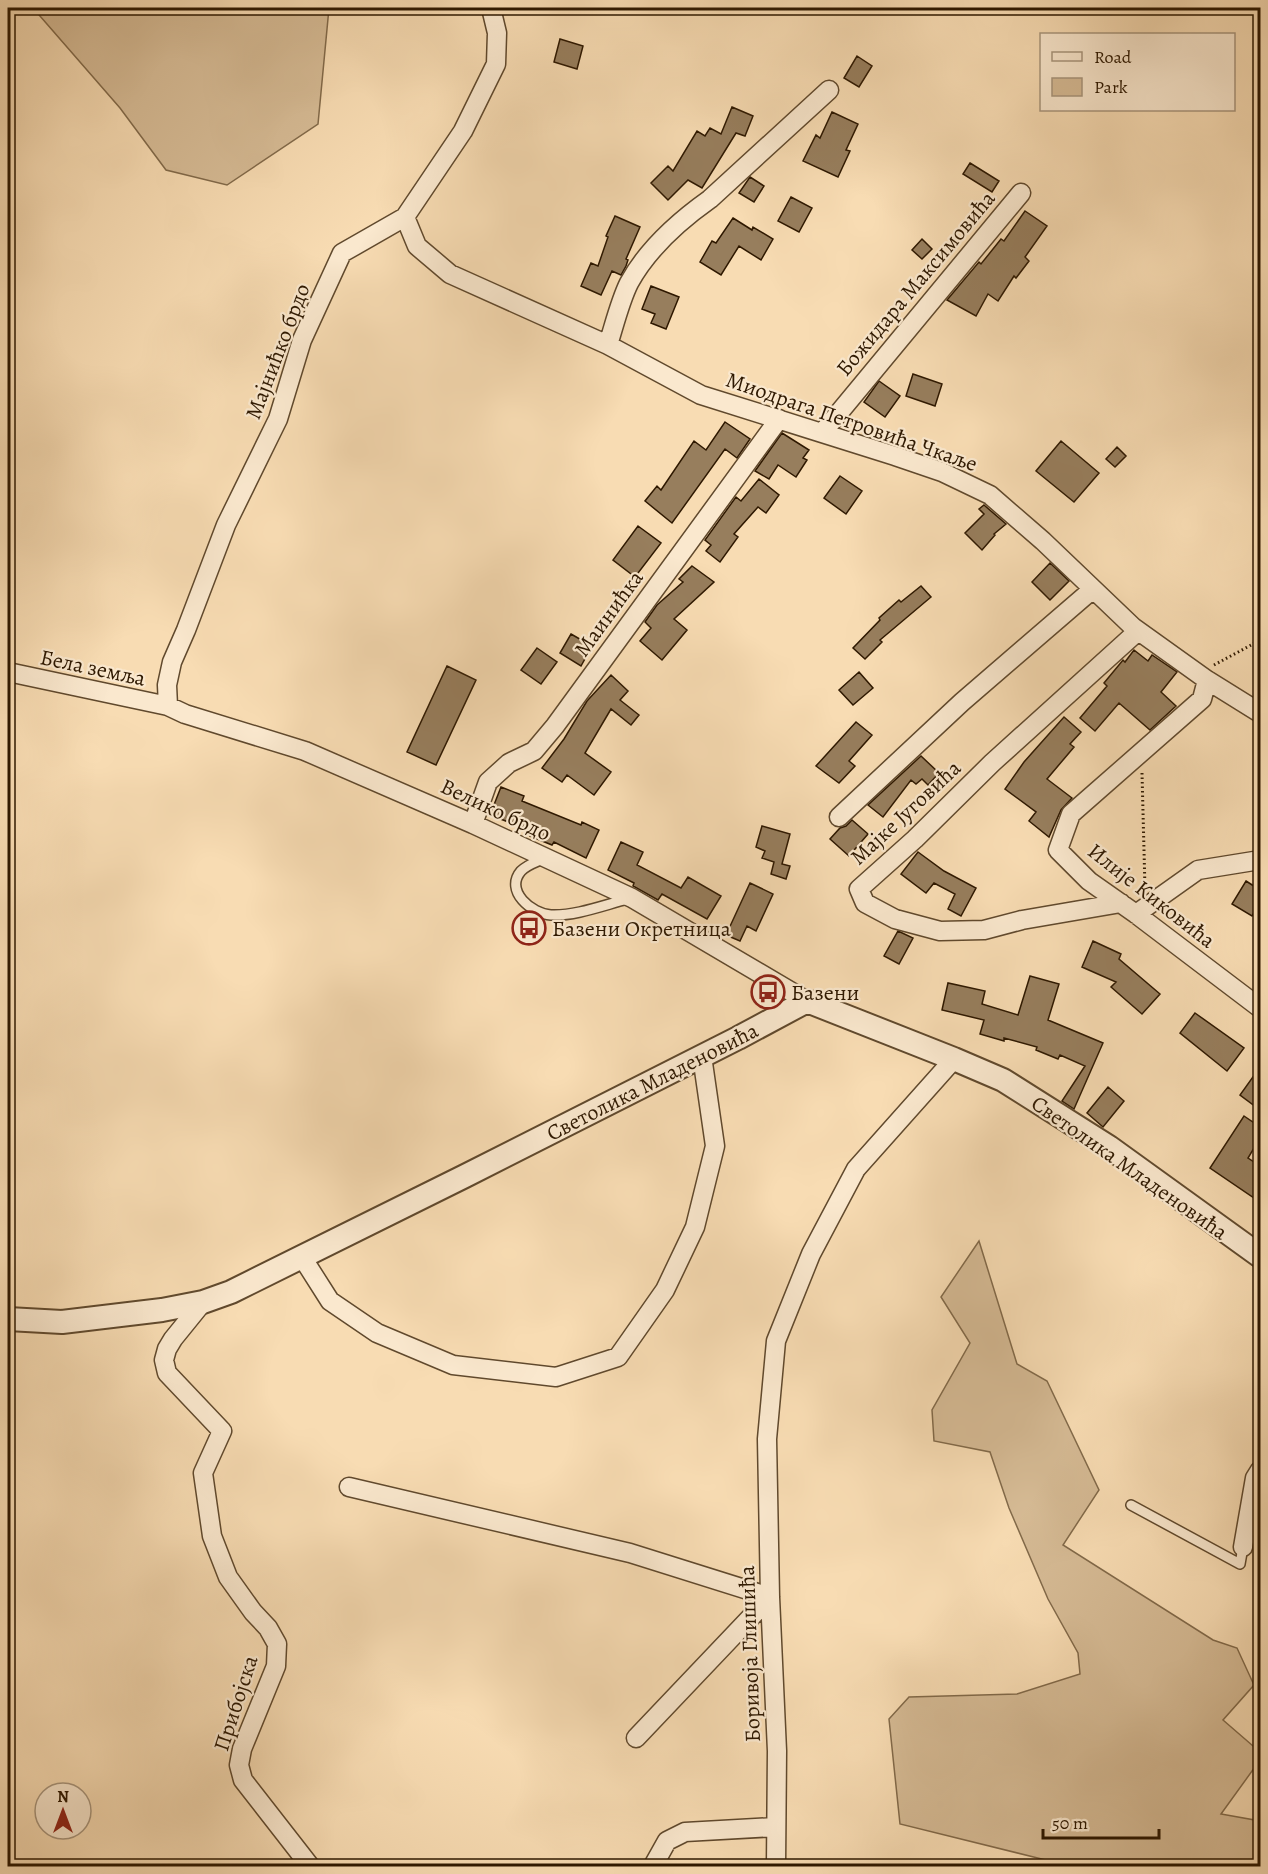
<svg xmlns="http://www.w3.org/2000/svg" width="1268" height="1874" viewBox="0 0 1268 1874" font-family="Alegreya,serif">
<rect width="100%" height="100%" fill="#f8dcb3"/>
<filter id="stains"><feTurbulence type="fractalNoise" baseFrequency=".00333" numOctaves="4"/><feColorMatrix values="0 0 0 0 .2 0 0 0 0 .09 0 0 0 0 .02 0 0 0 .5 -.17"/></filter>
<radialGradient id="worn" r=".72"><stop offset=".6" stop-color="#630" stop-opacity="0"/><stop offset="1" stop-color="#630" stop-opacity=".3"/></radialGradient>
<path fill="#d6bb95" stroke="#826a4a" stroke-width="1.5" d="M33,8H329L318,124L227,185L166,170L120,108Z
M979,1241L1017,1364L1047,1381L1099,1490L1063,1545L1213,1640L1237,1648L1254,1685L1223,1720L1260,1752V1760L1221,1814L1260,1821V1866H1055L1054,1862L900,1824L889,1719L909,1697L1017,1694L1080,1674L1078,1653L1048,1599L1009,1508L990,1452L934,1441L932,1410L970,1343L941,1297Z"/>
<path fill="#977e5d" stroke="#2e1800" stroke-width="1.5" d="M560,39L583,46L577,69L554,62Z
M857,56L872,66L859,87L844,78Z
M732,107L753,116L745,136L736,133L702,188L688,180L668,200L651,183L668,166L673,171L697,131L705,136L710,128L721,134Z
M832,112L858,124L846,150L850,151L838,177L803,161L816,135L820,138Z
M970,163L999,181L992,192L963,174Z
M750,177L764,186L754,202L739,193Z
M791,197L812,208L799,232L778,221Z
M1025,211L1047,226L1025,257L1029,261L1016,278L1014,276L998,301L988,294L976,316L947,300L979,262L981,264L1001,239L1004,241Z
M615,216L640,227L626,259L628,260L626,266L621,275L612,271L601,295L581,286L591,263L598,266L608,237L606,236Z
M733,218L752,230L753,227L773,239L761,260L739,246L721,275L700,262L712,241L716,243Z
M922,239L932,249L922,259L912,250Z
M651,286L679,297L666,329L651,323L655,314L642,309Z
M913,374L942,384L935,406L906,396Z
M879,381L900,396L885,417L864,402Z
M725,422L750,439L737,458L725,449L672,523L645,501L657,486L661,490L694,441L706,450Z
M782,433L809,450L803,458L807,460L796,477L778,465L769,479L755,471Z
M1061,441L1099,473L1074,502L1036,471Z
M1117,447L1126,456L1115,467L1106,459Z
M840,476L862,491L846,514L824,498Z
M759,479L779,495L766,513L758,507L734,534L738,537L720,562L706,551L711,545L705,540L736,497L741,501Z
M984,505L1006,524L994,534L995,535L982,550L965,533L984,514L979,509Z
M638,526L661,543L635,577L613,560Z
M1050,563L1069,581L1050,600L1032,582Z
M692,566L714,582L674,619L687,630L662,660L640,641L651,628L645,622L657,605L683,582L679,579Z
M921,586L931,597L880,640L882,642L865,659L853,648L880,620L879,618L899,600L901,602Z
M571,634L592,646L581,666L560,653Z
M537,648L557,662L541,684L521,670Z
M1134,650L1148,661L1152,655L1177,672L1161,692L1176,706L1150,730L1119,703L1095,731L1080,718L1107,686L1104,683L1123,660L1125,662Z
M447,666L476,680L436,765L407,752Z
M859,672L873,688L853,705L839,690Z
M611,675L628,691L620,700L639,715L631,725L611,709L585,753L611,772L594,795L567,775L562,782L542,768L564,739L587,701Z
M1064,717L1081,732L1070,744L1074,747L1047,779L1072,798L1061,810L1049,837L1029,821L1036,812L1005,789L1024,762Z
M856,722L872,735L849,761L855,766L839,783L816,766Z
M921,756L939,773L928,785L922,779L916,784L911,780L883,817L868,805Z
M501,787L524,796L522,801L581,825L582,822L599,830L586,858L554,842L552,845L530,836L532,831L490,815Z
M852,820L868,834L849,856L830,839L840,828L846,826Z
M762,826L790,834L782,864L790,866L786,879L771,874L774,862L762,858L765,851L756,847Z
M621,842L643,852L637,865L681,888L688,877L721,896L707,919L662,894L658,900L633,886L634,883L608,870Z
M918,852L944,871L976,888L961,916L948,909L955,894L934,883L926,893L901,874Z
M1246,881L1260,890V901L1252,916L1232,904Z
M750,883L773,894L756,931L747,926L740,941L726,935Z
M898,931L913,938L899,964L884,956Z
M1093,941L1121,954L1119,959L1160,994L1142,1014L1111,987L1116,982L1082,967Z
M1030,976L1059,984L1048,1020L1103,1043L1074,1109L1062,1101L1085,1066L1060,1055L1058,1059L1036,1050L1037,1047L1004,1038V1041L980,1034L984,1020L942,1010L948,983L985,991L982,1004L1018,1015Z
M1195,1013L1244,1048L1227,1071L1180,1033Z
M1260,1067V1110L1240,1095Z
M1108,1087L1124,1101L1103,1127L1087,1113Z
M1244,1116L1260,1127V1138L1248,1158L1260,1166V1202L1210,1168Z"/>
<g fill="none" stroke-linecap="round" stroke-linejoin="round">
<g stroke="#60492d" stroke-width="12">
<path id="service" d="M545,858C537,862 528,864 521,871C504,891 532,914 551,915C576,916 604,905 628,899
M1131,1505L1240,1564L1243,1547"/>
</g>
<g stroke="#60492d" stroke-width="21">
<path id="minor" d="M491,8L497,33L496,64L463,131L405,217L342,253L302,340L278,419L226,525L186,630L172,662L167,685L168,706L185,714L305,751L473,824L632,898L807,1001
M405,217L417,246L450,274L608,345L701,395L895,456L942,472L990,495L1043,541L1133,627L1207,680L1260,713
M608,345C614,326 620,301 629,283C648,248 679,221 710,199L829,90
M823,432L1021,193
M8,672L168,706
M1207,680L1202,699L1071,814L1058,850L1089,881L1136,914L1260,1008
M839,817L962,702L1093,589
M473,824L488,782L509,763L534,751L555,726L779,419
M1121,903L1022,920L984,930L940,931L895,919L865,903L859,889L915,839L992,763L1138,631
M1136,914L1198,870L1260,860
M302,1257L330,1301L377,1333L453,1365L556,1377L618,1357L665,1290L695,1227L715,1146L702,1056
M203,1302L173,1339L167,1349L164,1360L167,1373L222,1431L203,1473L212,1536L228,1577L253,1612L268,1628L277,1644L276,1666L242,1749L239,1765L243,1780L310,1866
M349,1487L630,1553L770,1597L636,1738
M1243,1547L1255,1478L1260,1470
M653,1866L667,1841L685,1832L775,1827
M776,1866L777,1751L770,1597L767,1439L776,1341L811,1254L856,1169L954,1059"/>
</g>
<g stroke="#60492d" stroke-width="26">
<path id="tertiary" d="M8,1319L62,1322L162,1310L203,1302L231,1292L465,1176L738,1038L807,1001L954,1059L1003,1080L1109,1147L1260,1256"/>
</g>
<path stroke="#2e1800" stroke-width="3" stroke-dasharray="1.5 3" stroke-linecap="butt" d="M1214,665L1253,644L1260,638
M1142,773L1145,889"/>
<use href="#service" stroke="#fae8ce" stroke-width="9"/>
<use href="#minor" stroke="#fae8ce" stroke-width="18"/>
<use href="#tertiary" stroke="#fae8ce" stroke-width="22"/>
</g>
<defs>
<g id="bus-ring" transform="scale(1.725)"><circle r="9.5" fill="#fae8ce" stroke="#8f2418" stroke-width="1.5"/><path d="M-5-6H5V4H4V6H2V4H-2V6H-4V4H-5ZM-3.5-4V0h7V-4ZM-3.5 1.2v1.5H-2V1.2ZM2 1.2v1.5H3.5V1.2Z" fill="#8f2418"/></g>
</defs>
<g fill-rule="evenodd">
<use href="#bus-ring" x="529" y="928"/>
<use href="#bus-ring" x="768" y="992"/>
</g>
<g text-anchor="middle" stroke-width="4.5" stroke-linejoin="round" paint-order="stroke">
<g font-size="22" fill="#2e1800" stroke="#fae8ce">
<text transform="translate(915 283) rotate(-50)" y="8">Божидара Максимовића</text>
<text transform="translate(277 351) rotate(-69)" y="8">Мајнићко брдо</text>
<text transform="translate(852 421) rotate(19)" y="8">Миодрага Петровића Чкаље</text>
<text transform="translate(608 613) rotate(-54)" y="8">Маинићка</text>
<text transform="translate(93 667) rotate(12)" y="8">Бела земља</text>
<text transform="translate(496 809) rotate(25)" y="8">Велико брдо</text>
<text transform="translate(905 812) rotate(-43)" y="8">Мајке Југовића</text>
<text transform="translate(1152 895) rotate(38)" y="8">Илије Киковића</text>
<text transform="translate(652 1081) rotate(-27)" y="8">Светолика Младеновића</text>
<text transform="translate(1130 1167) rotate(35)" y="8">Светолика Младеновића</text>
<text transform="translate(749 1654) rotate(-92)" y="8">Боривоја Глишића</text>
<text transform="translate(235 1703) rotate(-72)" y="8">Прибојска</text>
</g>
<g font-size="22" fill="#2e1800" stroke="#fae8ce" text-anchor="start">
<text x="552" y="936">Базени Окретница</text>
<text x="791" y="1000">Базени</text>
</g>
</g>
<rect width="1268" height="1874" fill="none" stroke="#f8dcb3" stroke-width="30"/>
<rect x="9" y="9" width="1250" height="1856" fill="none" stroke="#2e1800" stroke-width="3"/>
<rect x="15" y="15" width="1238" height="1844" fill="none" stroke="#2e1800" stroke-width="1.5"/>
<rect x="1040" y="33" width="195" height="78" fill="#fae8ce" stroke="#a8957c" stroke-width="1.5"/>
<rect x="1052" y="52" width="30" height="9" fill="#fae8ce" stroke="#a8957c" stroke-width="1.5"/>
<text x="1094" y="63" font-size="18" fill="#2e1800">Road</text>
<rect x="1052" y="78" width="30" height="18" fill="#d6bb95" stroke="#a8957c" stroke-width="1.5"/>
<text x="1094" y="93" font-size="18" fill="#2e1800">Park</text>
<g transform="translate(63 1811)"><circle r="28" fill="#fae8ce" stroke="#a8957c" stroke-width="1.5"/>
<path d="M0-4.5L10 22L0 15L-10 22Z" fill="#8f2418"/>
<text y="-9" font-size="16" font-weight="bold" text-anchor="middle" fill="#2e1800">N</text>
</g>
<path d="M1043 1829v9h116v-9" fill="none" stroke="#2e1800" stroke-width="3"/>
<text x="1052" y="1829" font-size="18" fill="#2e1800" stroke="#fae8ce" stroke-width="4.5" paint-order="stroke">50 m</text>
<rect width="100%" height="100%" filter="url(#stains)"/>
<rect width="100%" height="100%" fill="url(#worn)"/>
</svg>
